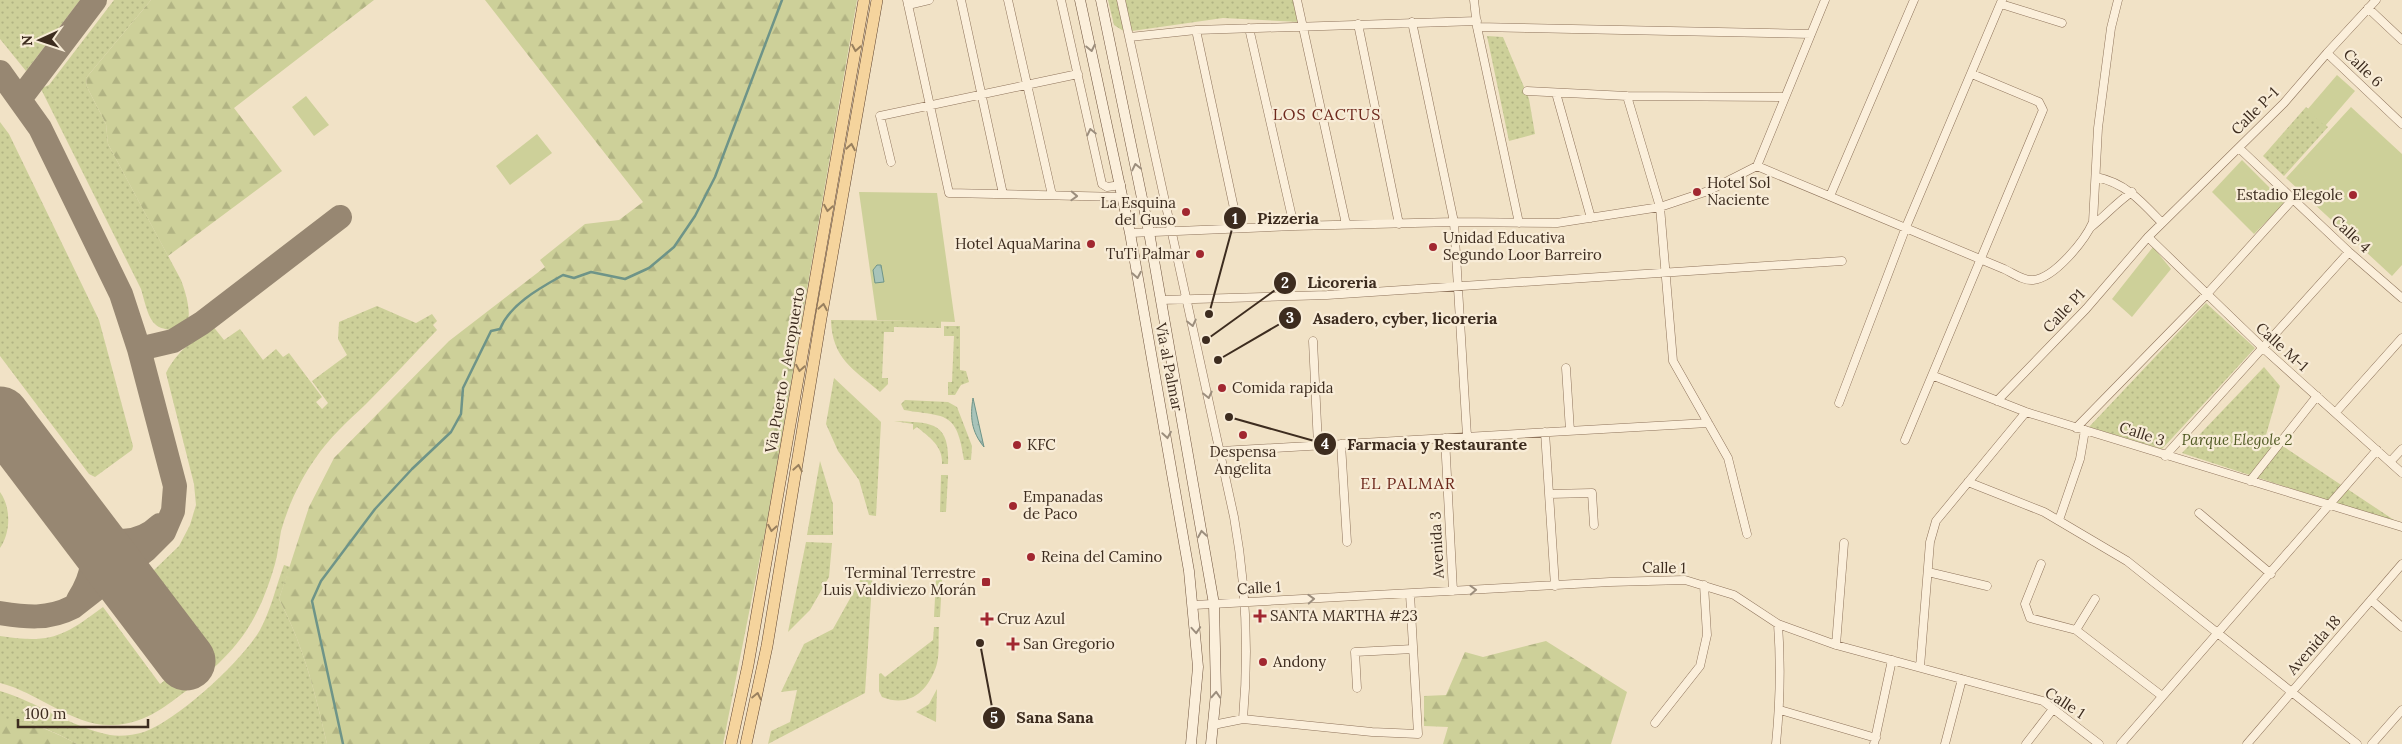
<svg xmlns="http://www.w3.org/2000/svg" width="2402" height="744" viewBox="0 0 2402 744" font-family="Lora,serif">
<defs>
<pattern id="grass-dots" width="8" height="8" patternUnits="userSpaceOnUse" patternTransform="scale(1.25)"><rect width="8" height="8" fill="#cdd099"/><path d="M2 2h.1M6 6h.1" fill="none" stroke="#b1b383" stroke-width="1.8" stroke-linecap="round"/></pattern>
<pattern id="forest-firs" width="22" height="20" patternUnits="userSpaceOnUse" patternTransform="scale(1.25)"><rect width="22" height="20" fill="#cdd099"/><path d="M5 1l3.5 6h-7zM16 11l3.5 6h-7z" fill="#b1b383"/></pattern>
<pattern id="water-ripples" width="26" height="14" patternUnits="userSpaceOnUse" patternTransform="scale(1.25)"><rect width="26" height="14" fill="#a8c4ba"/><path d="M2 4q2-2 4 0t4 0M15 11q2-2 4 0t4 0" fill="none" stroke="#8a9f97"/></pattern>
</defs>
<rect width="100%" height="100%" fill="#f1e2c6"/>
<path fill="url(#grass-dots)" d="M0,0H80L26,71L0,39Z
M114,0H151L86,78L87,87L106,124L108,144L181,280C186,293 200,335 171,330C164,329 158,328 153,322C147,314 144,299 141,289L42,91V88L49,85Z
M1108,0H1295L1300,22L1223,18L1125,32L1114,25Z
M1487,36L1503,37L1529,99L1535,134L1509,141Z
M2306,107L2328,127L2284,176L2263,156Z
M0,122L9,134L99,320L133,446L132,450L95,477L89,474L0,356Z
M2206,303L2255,348L2162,449L2089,427Z
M377,306L416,323L432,314L437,321L433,325L437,330C413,355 390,380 366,404C348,421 329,438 315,459C300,480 288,506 281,531C279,542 278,553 275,564C257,626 236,652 186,691C162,709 143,724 113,725C73,727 38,692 0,683V636C50,644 63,637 103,607L160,684L207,647L152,572L179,546L190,525L196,505L194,484L166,373C177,351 194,340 212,325L224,340L240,329L263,360L276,349L283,357L289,353L322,397L316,402L322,409L328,403L312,381L347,355L338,339L339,322Z
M831,320L941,321V328L894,327V332H884L882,378H888V384L880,392C853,369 832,358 831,320Z
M944,326H960V370L966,371L969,382L961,385L955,395H948V382H952L954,336H944Z
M2264,367L2280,386L2266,435L2400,524L2182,453Z
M834,378L881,422L876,516L869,515L859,480L838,451L826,424Z
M905,400L948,402L957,407L972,446L971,460H964C957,410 945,417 904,410L901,404Z
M894,421C930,423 950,420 948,464H942C943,446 930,438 917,427L913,430V424Z
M820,461L833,504V535H807Z
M941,475H948L946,512H940Z
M0,492C11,507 11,532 0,548Z
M806,542L832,543L829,577L810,610L788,632Z
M284,565L290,567L279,599C304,647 315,692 327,744H77C54,731 27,719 0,720V691C38,702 70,727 110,735C120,737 134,735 144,732C178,720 242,661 260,630C271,610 276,586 284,565Z
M867,568H873L865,693L768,744L771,731L790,722L797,690L781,692L804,644L833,629Z
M936,579L942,580L940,617H934Z
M934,627H939C938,639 940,656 936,667C927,692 909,708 882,697L879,691V674L881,673L885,677L933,640Z
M937,689L936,722L916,712L929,704Z"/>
<path fill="url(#forest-firs)" d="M151,0H374L234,108L282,171L168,256L108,144L106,124L87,87L86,78Z
M485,0H857L766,527L723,744H327C315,692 304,647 279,599L309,507L334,458L449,341L545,267L540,260L585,224L619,220L643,202Z
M1546,641L1627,692L1611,744H1443L1448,727L1424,726V696L1446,695L1465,652L1483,657Z
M11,719C36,724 55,732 77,744H0V720Z"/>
<path fill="#cdd099" d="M2337,75L2355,91L2325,126L2307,110Z
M306,96L329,125L314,136L292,107Z
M2351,107L2402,154V265L2392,276L2286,178Z
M537,134L552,153L510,185L496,166Z
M2242,160L2285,203L2254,234L2212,192Z
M859,192L937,193L955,322L877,320Z
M2153,247L2171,269L2132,317L2112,299Z"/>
<path fill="url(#water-ripples)" stroke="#6e9488" d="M877,265H881L884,282L875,283L873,270Z
M973,398L984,447C971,431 970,417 973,398Z"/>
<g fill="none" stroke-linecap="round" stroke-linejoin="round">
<path stroke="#6e9488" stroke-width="2.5" d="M343,744L312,601L321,581L375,509L412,469L451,432L461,414L463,388L491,331L500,329C510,304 540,288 563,275L574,278L591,272L625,279L649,268L674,247L695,216L715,177L782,0"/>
<path stroke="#978772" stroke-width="24" d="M0,72L40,128L121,294L139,349L175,486L173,511L164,532L146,550L73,607C48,620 26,617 0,613
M20,99L95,0
M139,349L173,341L202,323L340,217
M78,600C94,575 97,554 84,527C109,543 136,548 160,525"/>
<path stroke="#978772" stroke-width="59" d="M0,416L186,661"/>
<g stroke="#8e735b" stroke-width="9">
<path id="minor" d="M907,0L949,193L1122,197
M961,0L1003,194
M1008,0L1052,195
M1061,0L1102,184L1107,187L1121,185
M1121,0L1234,517C1246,584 1249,651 1243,719
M1297,0L1346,224
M1474,0L1477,27L1519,223
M2001,4L2062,23
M908,5L929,0
M2368,8L2402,40
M1412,22L1454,222L1467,436
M1358,24L1399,224
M1477,27L1811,34
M1249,28L1294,226
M1196,30L1238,227
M1130,37L1196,30L1477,21
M2327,53L2402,124
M1527,91L1627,96L1785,97
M1556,93L1591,218
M1627,96L1660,207L1673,361L1728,458L1747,534
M2239,148L2349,252L2402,298
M891,162L880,116L1078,74
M1757,166L2004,269C2013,273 2023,281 2033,280C2055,278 2085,240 2093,222L2098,128L2111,28L2118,0
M2096,177C2126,183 2142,202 2162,223
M1830,196L1914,0
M2091,227C2105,216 2117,202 2132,192
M1130,233L1294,226L1454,222L1557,223L1660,207L1708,191L1757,166L1825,0
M2148,237L2263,348L2402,473
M1161,300L1327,295L1842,261
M1313,341L1318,445
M1566,368L1570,431
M1934,376L2026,412L2402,527
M1997,401L2086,309L2148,237L2284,103L2327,53L2376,0
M1839,403L1906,227L2002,0
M2336,412L2402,338
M2076,428L2207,294L2293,199
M1545,432L1555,586
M1445,438L1453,591
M1905,440L2043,110L2039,102L1972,74
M1341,444L1347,542
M1221,451L1708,423
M2165,456L2349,252
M2390,462L2402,449
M2250,481L2317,396
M1968,482L2044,512L2127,561L2357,744
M1549,494L1592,493L1594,525
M2199,513L2271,574
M2059,520L2080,459L2085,430
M2041,564L2025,604L2030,618L2076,630L2162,696
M1928,572L1987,586
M2371,600L2402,627
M1194,605L1610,582L1685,580L1734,595L1778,624L1836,645L2043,701L2099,744
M2076,630L2095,599
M1836,645L1844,543
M1920,667L1930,542L1936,521L2026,412
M1357,688L1355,652L1413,649
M1780,710L1876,738
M1655,723L1700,666L1707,635L1704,585
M1213,725L1243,719L1372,732L1418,734L1410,594
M1776,744C1780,704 1781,664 1778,624
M1874,744L1892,660
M1945,744L1962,679
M2026,744L2053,709
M2121,744L2377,450
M2247,744L2402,564
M2372,744L2402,710"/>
</g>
<g stroke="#70543e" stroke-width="11">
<path id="secondary" d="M1080,0L1130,233L1189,571L1198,667L1191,744
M1101,0L1149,232L1214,604L1216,693L1211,744"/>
</g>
<g stroke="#5c412f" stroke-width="12">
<path id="primary" d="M731,744L748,665L864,0
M746,744L767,646L821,318L877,0"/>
</g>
<use href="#minor" stroke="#fbefdb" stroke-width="8"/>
<use href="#secondary" stroke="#fbefdb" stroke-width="10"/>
<use href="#primary" stroke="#f5d49d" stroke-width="11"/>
</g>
<defs><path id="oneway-chevron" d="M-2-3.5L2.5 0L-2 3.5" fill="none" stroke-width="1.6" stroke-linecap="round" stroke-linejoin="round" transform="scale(1.25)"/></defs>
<g stroke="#99805e">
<use href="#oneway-chevron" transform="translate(856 48) rotate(100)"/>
<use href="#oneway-chevron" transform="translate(851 147) rotate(-80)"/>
<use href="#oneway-chevron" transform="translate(828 208) rotate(100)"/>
<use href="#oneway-chevron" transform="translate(823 307) rotate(-80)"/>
<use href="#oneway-chevron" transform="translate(800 368) rotate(100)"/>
<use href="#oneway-chevron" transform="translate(798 468) rotate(-80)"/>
<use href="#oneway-chevron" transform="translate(772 528) rotate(100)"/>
<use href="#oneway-chevron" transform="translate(757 696) rotate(-78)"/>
</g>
<g stroke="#9c8e7d">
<use href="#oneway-chevron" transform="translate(1091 48) rotate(78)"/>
<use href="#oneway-chevron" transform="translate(1091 132) rotate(-103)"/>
<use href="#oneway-chevron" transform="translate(1136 167) rotate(-102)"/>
<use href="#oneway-chevron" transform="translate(1074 196) rotate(2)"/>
<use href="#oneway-chevron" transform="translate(1137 275) rotate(80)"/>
<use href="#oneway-chevron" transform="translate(1192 323) rotate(77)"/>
<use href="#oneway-chevron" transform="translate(1208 395) rotate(77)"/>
<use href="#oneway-chevron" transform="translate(1167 435) rotate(81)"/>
<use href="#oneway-chevron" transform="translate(1202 534) rotate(-99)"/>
<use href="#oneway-chevron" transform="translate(1473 590) rotate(-3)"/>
<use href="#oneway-chevron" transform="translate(1311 599) rotate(-3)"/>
<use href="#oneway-chevron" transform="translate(1196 630) rotate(86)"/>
<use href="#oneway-chevron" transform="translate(1216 695) rotate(-87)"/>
</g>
<g fill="#a12730" stroke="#f8ecd7" stroke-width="2">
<circle cx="1697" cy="192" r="5"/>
<circle cx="2353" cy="195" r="5"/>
<circle cx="1186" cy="212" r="5"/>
<circle cx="1091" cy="244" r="5"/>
<circle cx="1433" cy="247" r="5"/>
<circle cx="1200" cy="254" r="5"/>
<circle cx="1222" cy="388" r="5"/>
<circle cx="1243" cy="435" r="5"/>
<circle cx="1017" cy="445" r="5"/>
<circle cx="1013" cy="506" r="5"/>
<circle cx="1031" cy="557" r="5"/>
<rect x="981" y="577" width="10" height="10" rx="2.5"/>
<path d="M1257.5 608.5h5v5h5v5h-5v5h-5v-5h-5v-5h5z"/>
<path d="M984.5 611.5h5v5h5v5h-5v5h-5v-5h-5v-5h5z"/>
<path d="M1010.5 636.5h5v5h5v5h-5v5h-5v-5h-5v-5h5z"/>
<circle cx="1263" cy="662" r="5"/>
</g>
<g text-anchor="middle" stroke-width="4.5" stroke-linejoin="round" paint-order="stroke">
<g font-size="15" fill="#3d2c1f" stroke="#f8ecd7">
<text transform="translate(2363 68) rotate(44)" y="5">Calle 6</text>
<text transform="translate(2255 111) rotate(-45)" y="5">Calle P-1</text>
<text transform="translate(2351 234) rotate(43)" y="5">Calle 4</text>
<text transform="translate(2064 311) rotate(-47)" y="5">Calle P1</text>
<text transform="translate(2282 347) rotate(42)" y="5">Calle M-1</text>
<text transform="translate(1169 367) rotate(79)" y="5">Vía al Palmar</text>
<text transform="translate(785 370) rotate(-80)" y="5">Via Puerto - Aeropuerto</text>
<text transform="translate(2142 434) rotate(18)" y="5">Calle 3</text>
<text transform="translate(1437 545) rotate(-93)" y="5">Avenida 3</text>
<text transform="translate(1664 568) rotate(1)" y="5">Calle 1</text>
<text transform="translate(1259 588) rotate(-3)" y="5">Calle 1</text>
<text transform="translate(2314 645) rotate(-49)" y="5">Avenida 18</text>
<text transform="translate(2065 703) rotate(33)" y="5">Calle 1</text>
</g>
<g font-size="15" fill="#3d2c1f" stroke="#f8ecd7" text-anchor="start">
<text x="1707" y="188">Hotel Sol<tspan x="1707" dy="17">Naciente</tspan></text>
<text x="2343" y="200" text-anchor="end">Estadio Elegole</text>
<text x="1176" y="208" text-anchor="end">La Esquina<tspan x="1176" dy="17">del Guso</tspan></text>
<text x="1443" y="243">Unidad Educativa<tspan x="1443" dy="17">Segundo Loor Barreiro</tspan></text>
<text x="1081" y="249" text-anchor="end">Hotel AquaMarina</text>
<text x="1190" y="259" text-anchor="end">TuTi Palmar</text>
<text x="1232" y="393">Comida rapida</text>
<text x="1027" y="450">KFC</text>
<text x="1243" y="457" text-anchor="middle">Despensa<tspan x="1243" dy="17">Angelita</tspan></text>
<text x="1023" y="502">Empanadas<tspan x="1023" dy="17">de Paco</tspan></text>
<text x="1041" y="562">Reina del Camino</text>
<text x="976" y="578" text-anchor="end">Terminal Terrestre<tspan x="976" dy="17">Luis Valdiviezo Morán</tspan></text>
<text x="1270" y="621">SANTA MARTHA #23</text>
<text x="997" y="624">Cruz Azul</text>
<text x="1023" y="649">San Gregorio</text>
<text x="1273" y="667">Andony</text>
</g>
<g font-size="15" font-style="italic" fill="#515b24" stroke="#f8ecd7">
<text x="2237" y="445">Parque Elegole 2</text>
</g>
<g font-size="16" letter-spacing="1" fill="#6d281c" stroke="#f8ecd7">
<text x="1327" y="120">LOS CACTUS</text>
<text x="1408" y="489">EL PALMAR</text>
</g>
</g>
<path fill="none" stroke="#3d2c1f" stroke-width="2" d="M1209 314L1235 218M1206 340L1285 283M1218 360L1290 318M1229 417L1325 444M980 643L994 718"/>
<g fill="#3d2c1f" stroke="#f8ecd7" stroke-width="2">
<circle cx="1209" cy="314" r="5"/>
<circle cx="1206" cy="340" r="5"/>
<circle cx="1218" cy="360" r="5"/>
<circle cx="1229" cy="417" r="5"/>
<circle cx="980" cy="643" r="5"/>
<circle cx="1235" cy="218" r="12"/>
<circle cx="1285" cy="283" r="12"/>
<circle cx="1290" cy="318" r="12"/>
<circle cx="1325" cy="444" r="12"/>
<circle cx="994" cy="718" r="12"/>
</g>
<g font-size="15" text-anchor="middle" font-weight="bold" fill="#fff">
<text x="1235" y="224">1</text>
<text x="1285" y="288">2</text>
<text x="1290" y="323">3</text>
<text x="1325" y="449">4</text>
<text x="994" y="723">5</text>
</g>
<g font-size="16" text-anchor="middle" font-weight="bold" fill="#3d2c1f" stroke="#f8ecd7" stroke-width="4.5" stroke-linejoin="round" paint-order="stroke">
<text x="1288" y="224">Pizzeria</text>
<text x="1342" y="288">Licoreria</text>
<text x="1405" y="324">Asadero, cyber, licoreria</text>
<text x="1437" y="450">Farmacia y Restaurante</text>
<text x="1055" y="723">Sana Sana</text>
</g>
<g transform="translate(40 40) rotate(267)" stroke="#f8ecd7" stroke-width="4" paint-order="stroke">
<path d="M0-4L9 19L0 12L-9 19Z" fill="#3d2c1f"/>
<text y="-8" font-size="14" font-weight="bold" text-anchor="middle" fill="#3d2c1f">N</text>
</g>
<path d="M18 719v8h130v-8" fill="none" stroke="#3d2c1f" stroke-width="2.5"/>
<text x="25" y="719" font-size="15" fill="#3d2c1f" stroke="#f8ecd7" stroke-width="4" paint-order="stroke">100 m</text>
</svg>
